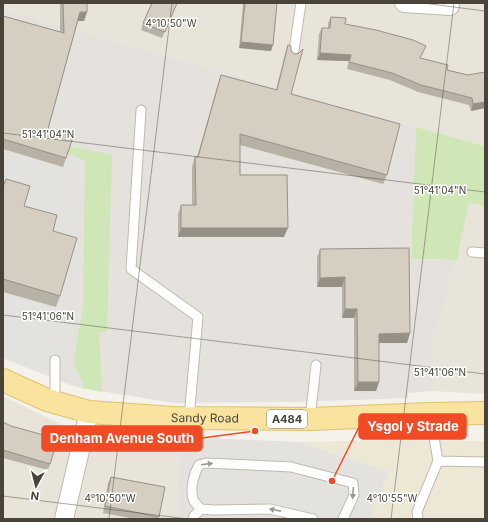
<svg xmlns="http://www.w3.org/2000/svg" width="488" height="522" viewBox="0 0 488 522" font-family="Inter,sans-serif">
<rect width="100%" height="100%" fill="#f5f2eb"/>
<path fill="#e9e4da" d="M3,3H485V146L416,127L3,9Z
M469,203L485,206V394L432,391V347L457,260Z
M3,396L63,425L108,437L113,434L137,433L180,437L178,519H3Z"/>
<path fill="#e5e1dc" d="M3,9L416,127L411,259L457,260L432,347V391L408,393V398L294,402L174,403L82,388L71,385L3,358Z"/>
<path fill="#ede7d6" d="M180,437L298,442L393,440L485,441V519H178Z"/>
<path fill="#cfe7b6" d="M416,127L485,146V206L469,203L457,260L411,259Z
M69,146L112,155L107,332H99L102,392L82,388L83,382L73,363L83,307L67,153Z"/>
<path fill="#e4e2df" d="M3,149L67,153L85,161L83,307L73,363L83,382L82,388L71,385L3,358V292L56,307L3,212Z
M180,437L298,442L389,472L370,511L376,516L375,519H178Z"/>
<g fill="none" stroke-linecap="round" stroke-linejoin="round">
<g stroke="#c0baae" stroke-width="11">
<path id="lane" d="M293,57L301,3
M141,110L131,269L198,317L189,418
M472,252L485,253
M55,402V360
M430,414L438,461L485,462
M310,419L316,365
M193,519L194,516L201,509
M313,519L270,509L213,510L201,509C198,506 194,502 193,499C190,486 193,476 199,465L206,463L291,467L353,483L354,495L343,519
M418,519L417,512L438,461"/>
</g>
<g stroke="#c0baae" stroke-width="20">
<path id="street" d="M404,3L450,6
M64,519L89,412"/>
</g>
<g stroke="#dfc16f" stroke-width="24">
<g id="primary">
<path id="s1" d="M3,380L47,400L89,412L173,418L310,419L430,414L485,413"/>
</g>
</g>
<use href="#lane" stroke="#fff" stroke-width="9"/>
<use href="#street" stroke="#fff" stroke-width="18"/>
<use href="#primary" stroke="#fae39f" stroke-width="22"/>
</g>
<path fill="#b8b1a6" d="M60,3H87V12L84,21H78L48,129L66,158L63,167L3,149V16L60,32Z
M243,3H277L271,51L239,48Z
M174,10L162,38L141,30L143,23Z
M331,17L345,24L376,30L421,58L447,70L468,75L485,72V108L471,111L469,105L418,92L390,80L347,69L349,61L317,60L319,34L322,28H328V23Z
M288,45L291,94L387,175L383,184L240,145V175L284,237H178V214L181,205H192V167L195,157H197L218,84L221,75L276,90L285,54Z
M6,179L24,206L53,231L60,296L56,307L3,292V186Z
M320,249L410,333L407,343H379V382L376,391H354V318H342V287H317V258Z
M3,422L50,464L48,470L3,458Z
M111,477L159,517L158,519H135L103,513L108,483Z"/>
<path fill="#969087" d="M80,12H87L84,21H77Z
M241,42L273,45L271,51L239,48Z
M320,53L351,55L349,61L317,60Z
M485,102V108L471,111L473,104Z
M181,228H288L284,237H178Z
M345,277L342,287H317L320,278Z
M345,309H357L354,318H342Z
M410,333L407,343H375L379,334Z
M358,382H379L376,391H354Z"/>
<path fill="#d6cec1" stroke="#969087" d="M63,3H87V12H80L48,129L73,137L66,158L3,139V16L64,33Z
M152,3H177L165,32L143,23Z
M245,3H277L273,45L241,42Z
M331,17L346,18L345,24L376,30L413,40L426,46L420,58L448,65L447,70L468,75L485,72V102L473,104L472,98L421,85L392,73L349,62L351,55L320,53L322,28H330Z
M288,45L291,46V50L292,52L295,54L299,53L303,49L291,94L400,124L387,175L240,134V175H287L288,228H181V205H196L195,157H198L221,75L277,90Z
M6,179L30,186L24,206L57,215L53,231L77,238L60,296L3,279V187Z
M409,248L410,333L379,334V382H358L357,309H345V277L320,278V249Z
M3,422L11,426L58,439L50,464L3,450Z
M111,477L165,487L159,517L105,506Z"/>
<defs><path id="oneway-solid" d="M-6-.8H1V-3.2L6.5 0L1 3.2V.8H-6Z"/></defs>
<g fill="#9b9892">
<use href="#oneway-solid" transform="translate(207 464) rotate(-7)"/>
<use href="#oneway-solid" transform="translate(353 493) rotate(94)"/>
<use href="#oneway-solid" transform="translate(275 510) rotate(-169)"/>
</g>
<path fill="none" stroke="#494339" stroke-width="1" stroke-opacity="0.45" d="M423,3L485,11M3,133L485,192M3,315L485,374M3,496L188,519M109,519L172,3M391,519L454,3"/>
<g text-anchor="middle" stroke-width="3" stroke-linejoin="round" paint-order="stroke">
<rect fill="#fff" stroke="#807b74" stroke-width="1" x="267" y="410" width="40" height="18" rx="3"/>
<g font-size="11" font-weight="bold" fill="#494339">
<text x="287" y="423">A484</text>
</g>
<g font-size="12" fill="#494339" stroke="#fff">
<text dy="4" stroke="none"><textPath href="#s1" startOffset="208">Sandy Road</textPath></text>
</g>
</g>
<g font-size="10" text-anchor="middle" fill="#494339" stroke="#fff" stroke-width="3" stroke-linejoin="round" paint-order="stroke">
<text x="171" y="27">4°10'50"W</text>
<text x="48" y="138">51°41'04"N</text>
<text x="440" y="194">51°41'04"N</text>
<text x="48" y="320">51°41'06"N</text>
<text x="440" y="376">51°41'06"N</text>
<text x="110" y="502">4°10'50"W</text>
<text x="392" y="502">4°10'55"W</text>
</g>
<path fill="none" stroke="#f14b26" stroke-width="1.5" d="M332 481L359 427M255 431L202 438"/>
<g fill="#f14b26" stroke="#fff" stroke-width="1.5">
<circle cx="332" cy="481" r="4"/>
<circle cx="255" cy="431" r="4"/>
</g>
<g fill="#f14b26" stroke="#f14b26" stroke-width="1.5">
<rect x="359" y="414" width="107" height="25" rx="4"/>
<rect x="42" y="426" width="160" height="25" rx="4"/>
</g>
<g font-size="13" text-anchor="middle" font-weight="bold" fill="#fff">
<text x="413" y="431">Ysgol y Strade</text>
<text x="122" y="443">Denham Avenue South</text>
</g>
<rect width="488" height="522" fill="none" stroke="#494339" stroke-width="8"/>
<g transform="translate(36 486) rotate(187)" stroke="#ffffff" stroke-width="3" paint-order="stroke">
<path d="M0-3L7 15L0 10L-7 15Z" fill="#494339"/>
<text y="-6" font-size="11" font-weight="bold" text-anchor="middle" fill="#494339">N</text>
</g>
</svg>
